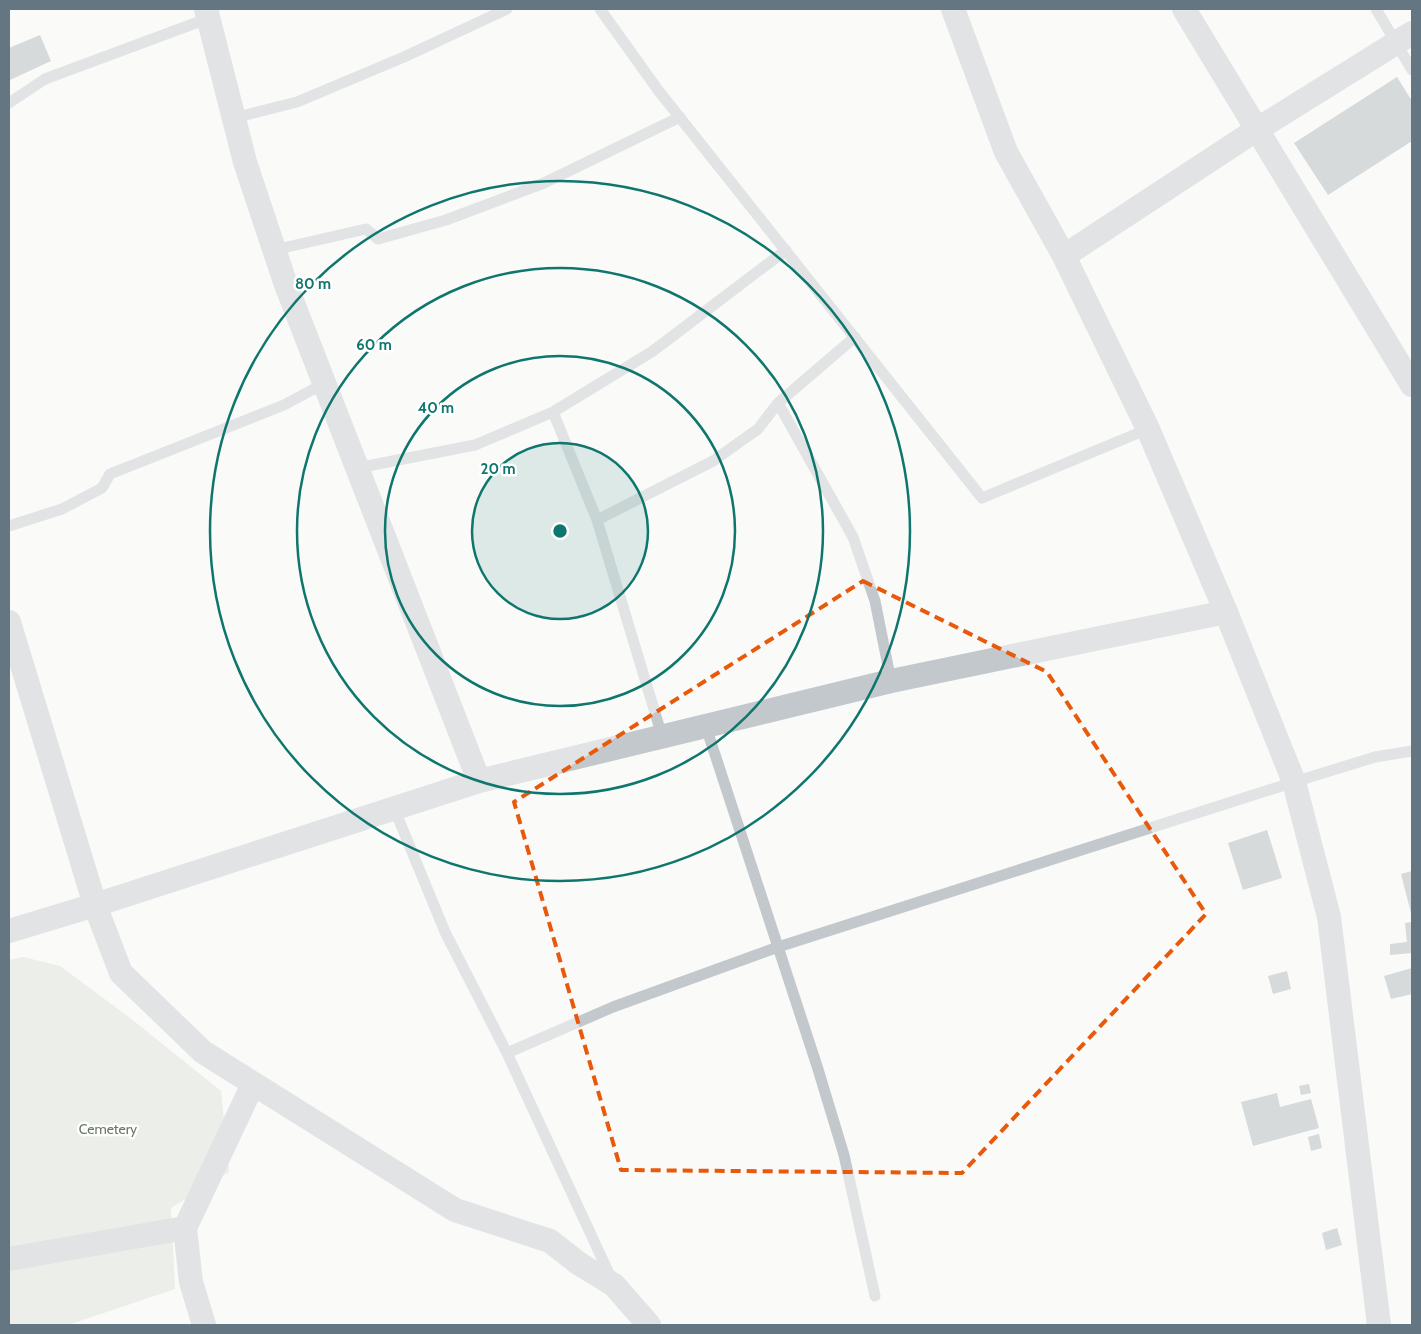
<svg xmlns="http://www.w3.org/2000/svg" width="1421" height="1334" viewBox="0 0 1421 1334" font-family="Cabin,sans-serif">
<rect width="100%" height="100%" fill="#fafaf8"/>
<path fill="#dadfd7" d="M23,957L60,966L130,1018L221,1091L229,1172L171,1208L175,1289L68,1325H9V960Z"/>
<path fill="#aab3b9" d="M40,35L51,61L10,80L9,48Z
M1397,77L1412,101V141L1328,195L1294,143Z
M1267,830L1282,878L1243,890L1228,843Z
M1412,871V917L1401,874Z
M1412,922V953L1390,955V944L1407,942L1405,923Z
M1412,968V994L1391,999L1384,976Z
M1287,971L1291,989L1273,994L1268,976Z
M1309,1084L1311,1093L1301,1095L1299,1086Z
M1277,1093L1280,1107L1311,1099L1319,1128L1253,1146L1241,1102Z
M1319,1134L1322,1148L1311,1151L1308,1137Z
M1337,1228L1342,1245L1326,1250L1322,1233Z"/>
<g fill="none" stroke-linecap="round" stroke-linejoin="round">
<path stroke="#c3c8cc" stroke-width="11" d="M600,9L658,90L982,498L1148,429
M1376,9L1412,70
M9,103L45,79L209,18
M234,118L297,102L404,57L507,9
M274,250L366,229L378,239L446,220L544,183L680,117
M778,403L853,537L875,601L891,681
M553,412L597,520L662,736
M357,468L475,445L553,412L653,351L786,250
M597,520L713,461L758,429L778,403L855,337
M9,526L62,509L102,488L110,474L284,405L323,384
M706,727L817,1066L844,1155L875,1296
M394,808L445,932L507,1053L612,1280
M507,1053L613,1007L778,947L1294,782L1375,757L1412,751"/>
<path stroke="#c3c8cc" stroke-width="24" d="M206,9L245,162L286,285L479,781
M953,9L1006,152L1064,256L1148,429L1226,612L1294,782L1329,917L1379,1325
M1184,9L1412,385
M1064,256L1256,130L1412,33
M9,622L95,905L121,973L203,1052L455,1210L550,1241L578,1263L614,1285L649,1325
M9,931L95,905L479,781L891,681L1226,612
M9,1259L185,1228
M204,1325L191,1282L185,1228L253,1084"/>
</g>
<path d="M0 0H1421V1334H0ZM863,581L1047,672L1206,914L962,1173L621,1170L514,802Z" fill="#fafaf8" fill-opacity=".55" fill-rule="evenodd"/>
<path fill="none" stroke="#e8590c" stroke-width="4" stroke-dasharray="10 6" stroke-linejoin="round" d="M863,581L1047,672L1206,914L962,1173L621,1170L514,802Z"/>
<circle cx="560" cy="531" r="88" fill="#0f766e" fill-opacity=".12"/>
<g fill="none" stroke="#0f766e" stroke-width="2.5">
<circle cx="560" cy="531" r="88"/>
<circle cx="560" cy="531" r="175"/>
<circle cx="560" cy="531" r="263"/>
<circle cx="560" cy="531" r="350"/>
</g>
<g text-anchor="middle" stroke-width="5" stroke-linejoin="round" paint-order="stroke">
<g font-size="14" fill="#687a64" stroke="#fff">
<text x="108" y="1134">Cemetery</text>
</g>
</g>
<circle cx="560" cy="531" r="8" fill="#0f766e" stroke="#fff" stroke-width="2.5"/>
<g font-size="15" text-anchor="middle" font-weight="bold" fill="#0f766e" stroke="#fff" stroke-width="5" stroke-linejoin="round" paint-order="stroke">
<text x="313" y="289">80 m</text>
<text x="374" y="350">60 m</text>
<text x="436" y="413">40 m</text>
<text x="498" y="474">20 m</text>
</g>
<rect width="1421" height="1334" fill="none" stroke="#657683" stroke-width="20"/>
</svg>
